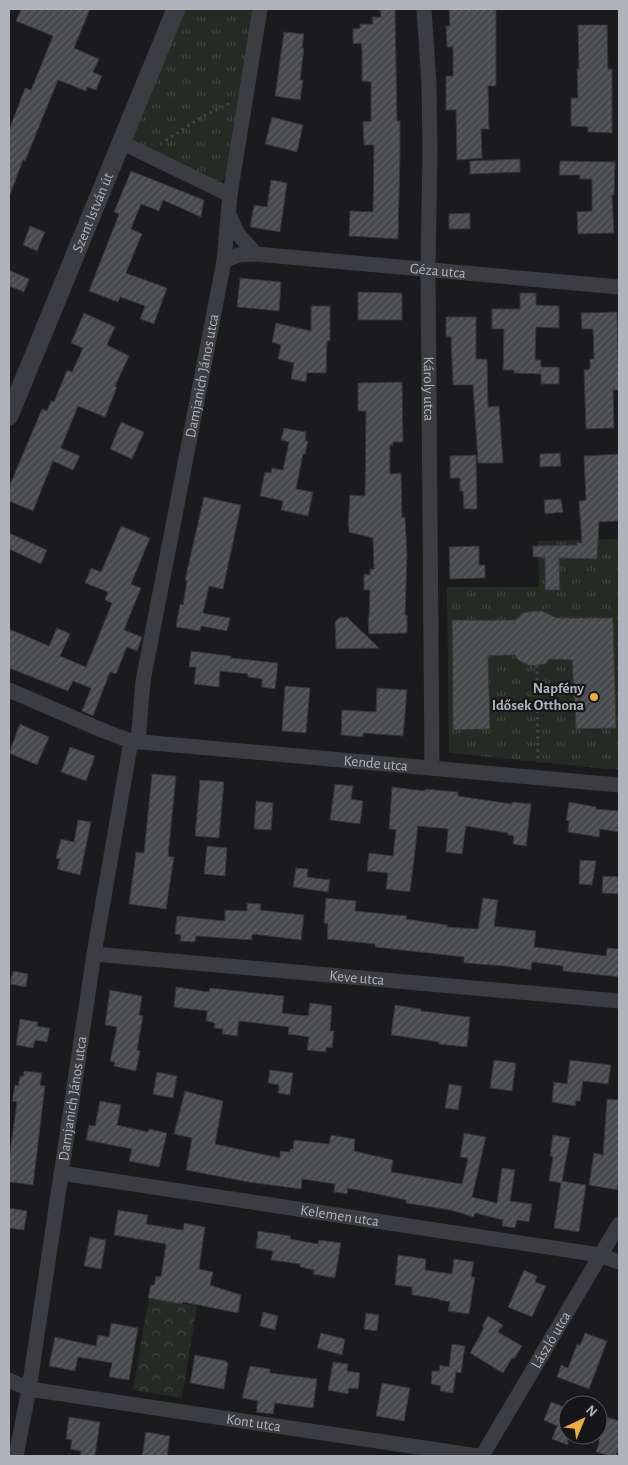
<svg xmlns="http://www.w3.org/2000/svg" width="628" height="1465" viewBox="0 0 628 1465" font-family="'Alegreya Sans',sans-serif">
<defs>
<pattern id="grass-tufts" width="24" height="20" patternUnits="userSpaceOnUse" patternTransform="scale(1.25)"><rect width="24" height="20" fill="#232b23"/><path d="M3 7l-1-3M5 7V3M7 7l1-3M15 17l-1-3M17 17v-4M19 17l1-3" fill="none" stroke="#404741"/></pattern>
<pattern id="forest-crowns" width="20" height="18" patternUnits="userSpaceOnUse" patternTransform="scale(1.25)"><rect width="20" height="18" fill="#232b23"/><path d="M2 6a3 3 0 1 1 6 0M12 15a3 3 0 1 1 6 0" fill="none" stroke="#404741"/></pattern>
<pattern id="building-hatch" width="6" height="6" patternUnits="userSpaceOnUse" patternTransform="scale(1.25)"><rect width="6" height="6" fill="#48494d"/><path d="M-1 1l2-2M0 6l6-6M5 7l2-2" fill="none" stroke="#606165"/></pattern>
</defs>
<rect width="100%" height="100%" fill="#1b1b1d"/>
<path fill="url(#grass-tufts)" d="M186,9H257L229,174L223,180L215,182L133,139Z
M619,539V770L449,753L447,587H539L538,541Z"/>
<path fill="url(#forest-crowns)" d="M149,1298L197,1306L182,1398L133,1390Z"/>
<path fill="url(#building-hatch)" stroke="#353539" d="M21,9H90L74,48L99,59L93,72L102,76L96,90L87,87L86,91L58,80L25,161L23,160L10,195H9V130L25,88L31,90L53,36L16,21Z
M380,9H395L397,121H400V154L398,239L349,236L350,211L373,212L374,145H364L363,122L371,121V82L362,81V50L361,43L353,44V29L360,28V24H373L372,17H381Z
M449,9H496V86H488L489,129H481L482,158L457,160L456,110H446V76H453V47H447L446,26H450Z
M578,25H607L608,69H612V133L588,132V127L571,126V98H578L577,69H579Z
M284,32L304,34L302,48H304L300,80H303L300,100L275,96Z
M272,117L303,125L297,152L265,144Z
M520,159V172L470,174V161Z
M560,161L615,162L614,195H612L614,233L578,234L577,212L592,211V179H580V175H559Z
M131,171L204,200L201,217L163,200L159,211L141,204L131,229L142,234L126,273L167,288L154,324L140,319L145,306L120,297L118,302L89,291L119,214L114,212Z
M271,180L287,183L280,232L250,227L254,205L267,207Z
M470,213V229H449V214Z
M30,226L45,232L37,251L23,245Z
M9,270L29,279L24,292L9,286Z
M240,278L281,282L279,311L237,307Z
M358,292L402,293V320H358Z
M520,293H536V305L559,306V328L536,327L535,360H541V367H559V384H541V374L514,373V370H503L504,329H492V309H520Z
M311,306H330V341H327L326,373H307L306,382L291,379L294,363L278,359L281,345L272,342L276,323L311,331Z
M617,312L619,390H613L614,428L586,429L584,370L590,369V359H594L593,329H582L581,313Z
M84,313L115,327L107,345L129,356L115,386L117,387L105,417L78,406L61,448L80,456L73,470L53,461L33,511L9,501V487L42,409L47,411L51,401L54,402L67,370L72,372L83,348L71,343Z
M446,317H476V359H487L488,407L499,406L503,463H478L473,385H453L451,337H446Z
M402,382L403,442H393V445H390V474L401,473L402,518L405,517L407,555L405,615H407V633L369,634L368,617H369L370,590H364V574L370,575V569H374L373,538L349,532V527H348L350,495L365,496L366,411H358V383Z
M121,422L144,432L132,459L110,449Z
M284,428L306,432L305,441H308L305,454H303L296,489L313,492L308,516L281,510L283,501L260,496L265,472L271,473L272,468L283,470L289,442L281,440Z
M560,453L561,466L540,467V454Z
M619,454V521L599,522L597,559L559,558L560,590H545V557H533V546L577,545V542L582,543L579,501L586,500L584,456Z
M476,455L477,509H464L463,491H460V478H450V456Z
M204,497L241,505L223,589L209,586L203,613L230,618L227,631L201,626L200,631L176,627L180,604L183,605L187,581L185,580Z
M561,499L563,512L545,514L544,500Z
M121,526L150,538L131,584L141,588L124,630L142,637L137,651L127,647L116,674L110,672L93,716L82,711L91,688L73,681L68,691L9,668V629L49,646L57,628L70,634L60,656L86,667L112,603L105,600L108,592L85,583L91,568L101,572Z
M9,533L47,550L41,564L9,549Z
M479,546V565H485V578L450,579L449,547Z
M533,611H542L557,618H613L616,728L576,729L572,660L549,659L545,664L530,666L518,660L515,655L488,656L490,729L453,730L452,620H515L523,613Z
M347,617L379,648L336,649L335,622L339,618Z
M191,651L231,656V658L278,663L275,689L262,687V679L248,677V674L220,671L219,687L194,684L196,667H189Z
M285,686L310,688L306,733L282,731Z
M377,688L407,690L403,736L363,733V737L341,735L342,710L376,712Z
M20,724L49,737L37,765L9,753Z
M70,747L95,756L86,781L61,772Z
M152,774L176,776L168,856L174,857L166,909L129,904L136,852L144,853Z
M200,780L224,782L219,838L195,836Z
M335,784L353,786L351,799L363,801L360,824L330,820Z
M392,787L425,791V789L458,792V796L512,804V802L531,804L526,846L513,844L514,836L508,835V833L466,826L462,854L446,852L448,829L418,826L410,892L386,889L388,873L367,871L369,853L393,856L396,830L389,829Z
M256,801L273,803L271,830L254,829Z
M569,802L596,807V809L619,811V832L600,829L599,837L568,832L569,821L566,820Z
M78,820L91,822L80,875L57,869L60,859L56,858L61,839L74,842Z
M207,846L227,848L225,876L204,874Z
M580,860L596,861L592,885L579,884Z
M296,868L308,869L307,877L330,880L328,892L293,887Z
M603,876L619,877V894L602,893Z
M326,898L356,901L355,911L407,916L406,919L447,925V927L478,929L483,898L498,900L494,926L536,931L534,947L606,956L607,948L619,949V977L563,971V966L532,962L531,970L505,966L464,963V957L375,947V944L327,939L328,924L324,923Z
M247,903L261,904L260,910L304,915L301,940L252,934V940L196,936L195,942L180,941L181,935L175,934L177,916L225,921V910L247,911Z
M13,971L28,974L26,987L10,984Z
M176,987L209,992L210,988L284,996L282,1013L308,1016L310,1003L332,1006L330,1031H334L332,1048L326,1047V1052L307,1050L309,1037L288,1034L289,1027L239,1021L237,1036L222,1034L223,1029L214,1028L215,1023L206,1021L207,1011L174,1007Z
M110,990L142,996L139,1015L143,1016L137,1050L140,1051L136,1071L114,1066L115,1062L110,1061L117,1027L105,1025Z
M395,1005L421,1009V1011L470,1017L467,1047L439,1044V1042L391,1035Z
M20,1019L38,1022L37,1026L50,1028L47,1042L35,1040L33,1048L16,1045Z
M494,1060L516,1063L512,1091L490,1088Z
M570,1060L611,1065L608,1084L583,1081L580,1101H576L575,1106L552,1102L554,1082L567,1084Z
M270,1070L293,1073L290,1095L278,1093L279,1085L268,1083Z
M24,1071L42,1073L40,1085L45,1086L33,1185L9,1182V1159L17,1102L12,1101L15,1085L18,1086L20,1076H23Z
M157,1072L177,1076L173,1098L153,1094Z
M449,1084L462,1086L458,1110L445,1108Z
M185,1091L223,1101L215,1144L280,1158V1151L290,1152V1149H293L294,1140L329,1144L331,1135L355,1139L354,1151L393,1160L391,1172L462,1184L468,1158L460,1157L464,1133L486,1137L472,1197L497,1203L502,1168L515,1170L510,1201L532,1204L529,1222L517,1220L515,1228L502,1226L503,1220L475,1213L474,1217L450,1210L406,1203V1200L348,1188L347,1194L334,1192L335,1184L302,1179L301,1189L248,1182L186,1170L192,1138L174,1134Z
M607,1099L619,1100V1179L617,1190L589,1185L594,1153L603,1155Z
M100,1101L121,1105L117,1125L148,1132L149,1129L167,1133L159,1167L129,1161L132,1149L86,1140L89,1125L95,1126Z
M553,1135L570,1138L562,1181L586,1185L579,1232L554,1228L561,1183L549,1181L553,1157L550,1156Z
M9,1208L27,1211L24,1230L9,1228Z
M118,1210L148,1215L146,1224L183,1230L184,1223L205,1227L199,1269L213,1272L210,1285L241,1295L238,1313L183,1302L182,1304L148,1298L151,1285H154L156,1276L161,1277L166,1244L114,1235Z
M258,1231L291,1236L290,1239L318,1244L319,1240L341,1243L335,1278L313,1274L314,1270L300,1267V1264L271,1260L273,1251L256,1248Z
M90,1237L106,1240L101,1269L84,1266Z
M398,1255L426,1259L425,1270L452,1274L454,1259L474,1262L471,1277H475L469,1314L448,1311L450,1302L439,1300V1299L412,1295V1287L395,1285Z
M524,1270L537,1276L535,1282L546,1286L532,1317L508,1307Z
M263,1312L278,1316L275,1330L260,1326Z
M366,1313L379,1315L377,1331L364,1329Z
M488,1316L503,1325L498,1332L522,1346L514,1359L512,1358L503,1373L470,1353L484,1328L482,1326Z
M111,1323L138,1328L129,1380L109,1377L112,1363L78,1357L75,1371L49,1366L55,1337L96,1346L98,1335L109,1337Z
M321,1333L345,1339L342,1355L317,1348Z
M585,1333L607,1341L589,1389L557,1377L561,1365L568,1368L577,1344L580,1345Z
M452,1344L465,1346L461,1373L456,1372L453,1393L440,1391L441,1386L431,1384L432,1371H439L440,1365L449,1367Z
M195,1355L226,1361V1362L228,1363L224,1389L190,1383Z
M333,1362L348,1364L347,1371L360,1373L358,1389L349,1388L348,1394L328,1390Z
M250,1366L270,1369V1373L317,1379L313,1408L275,1403L273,1414L256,1412L258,1401L242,1398Z
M382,1383L410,1388L404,1421L376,1416Z
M567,1400H568V1445L552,1439L557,1426L544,1420L551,1402L564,1407Z
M69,1417L100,1422L95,1456H80L81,1451L70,1449L72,1440L66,1439Z
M607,1417L619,1421V1446L616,1456H610L596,1452L599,1443L598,1424L605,1426Z
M146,1432L170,1436L167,1456H142Z"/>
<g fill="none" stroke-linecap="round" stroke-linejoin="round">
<path stroke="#424449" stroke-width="3" stroke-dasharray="2.5 4" stroke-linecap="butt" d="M160,144L202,117L230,103
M537,665L538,763"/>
<g stroke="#3c3d42" stroke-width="15">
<path id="s1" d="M424,9L429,84L430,151L428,269L432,768"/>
<path d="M121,142L230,195"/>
<path d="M229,215L238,234L256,254"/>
<path id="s2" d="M224,261L238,255L256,254L619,287"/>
<path id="s3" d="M9,690L104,731L131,741L619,785"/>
<path id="s4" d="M138,742L143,681L224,261L230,195L260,9"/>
<path id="s5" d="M94,954L619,1001"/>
<path id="s6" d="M61,1173L600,1255L619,1262"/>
<path id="s7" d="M9,1380L29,1389L478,1456"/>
<path id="s8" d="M16,1456L29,1389L94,954L131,741"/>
<path id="s9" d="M482,1456L619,1224"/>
</g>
<path stroke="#3c3d42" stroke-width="19" id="s10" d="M9,416L176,9"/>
</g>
<circle fill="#edab43" stroke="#161618" stroke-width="2" cx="594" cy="697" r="5"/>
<g text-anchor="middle" stroke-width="4.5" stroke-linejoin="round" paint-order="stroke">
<g font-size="15" fill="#aeb3bc" stroke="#161618">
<text dy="5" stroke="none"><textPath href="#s10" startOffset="220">Szent István út</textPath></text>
<text dy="5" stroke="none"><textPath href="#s2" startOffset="216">Géza utca</textPath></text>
<text dy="5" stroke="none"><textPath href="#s4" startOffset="372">Damjanich János utca</textPath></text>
<text dy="5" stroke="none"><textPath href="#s1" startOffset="380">Károly utca</textPath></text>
<text dy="5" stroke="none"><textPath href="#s3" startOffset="378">Kende utca</textPath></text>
<text dy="5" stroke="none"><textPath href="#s5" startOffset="264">Keve utca</textPath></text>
<text dy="5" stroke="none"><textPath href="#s8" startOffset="362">Damjanich János utca</textPath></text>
<text dy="5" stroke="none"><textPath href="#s6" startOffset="282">Kelemen utca</textPath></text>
<text dy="5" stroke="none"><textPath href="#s9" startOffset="135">László utca</textPath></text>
<text dy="5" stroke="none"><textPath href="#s7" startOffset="249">Kont utca</textPath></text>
</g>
<g font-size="15" font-weight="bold" fill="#aeb3bc" stroke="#161618" text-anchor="end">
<text x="584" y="693">Napfény<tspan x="584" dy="17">Idősek Otthona</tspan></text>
</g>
</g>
<rect width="628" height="1465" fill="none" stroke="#aeb3bc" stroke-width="20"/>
<g transform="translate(583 1420) rotate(44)"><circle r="24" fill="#161618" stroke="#53555a"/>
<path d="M0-4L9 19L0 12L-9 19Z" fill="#edab43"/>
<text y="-8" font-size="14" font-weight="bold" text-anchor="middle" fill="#aeb3bc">N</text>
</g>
</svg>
